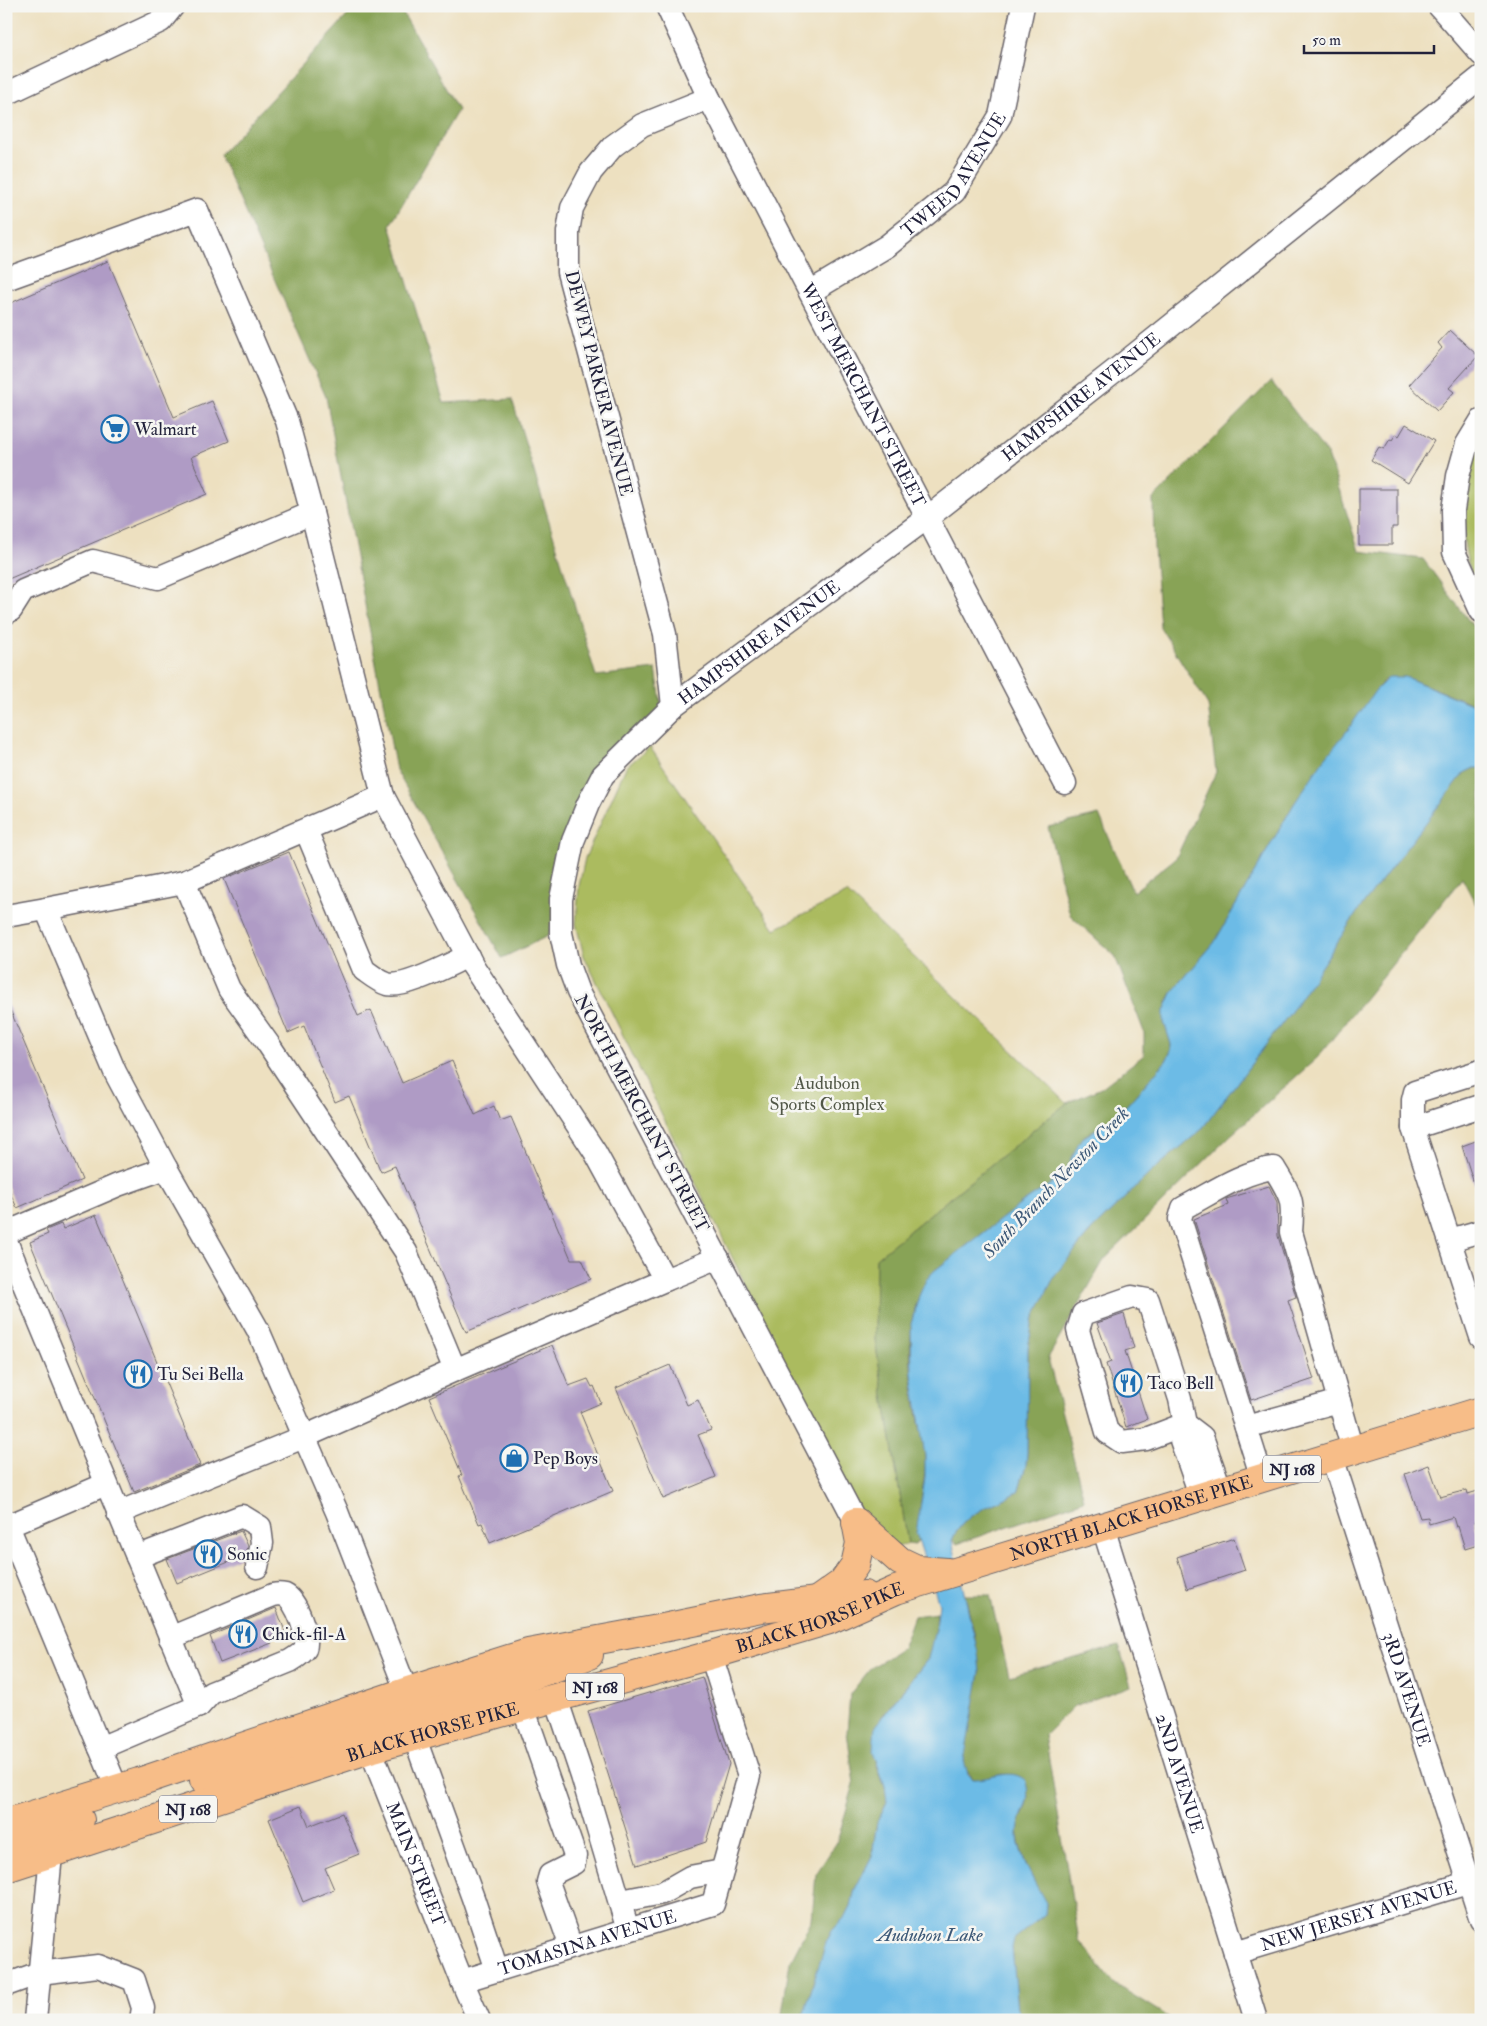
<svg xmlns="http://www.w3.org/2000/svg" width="1487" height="2026" viewBox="0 0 1487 2026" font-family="'IM FELL Double Pica',serif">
<rect width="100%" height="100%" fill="#f6f6f2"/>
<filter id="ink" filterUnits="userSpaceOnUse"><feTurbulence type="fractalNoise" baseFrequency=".02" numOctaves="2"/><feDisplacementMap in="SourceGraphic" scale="10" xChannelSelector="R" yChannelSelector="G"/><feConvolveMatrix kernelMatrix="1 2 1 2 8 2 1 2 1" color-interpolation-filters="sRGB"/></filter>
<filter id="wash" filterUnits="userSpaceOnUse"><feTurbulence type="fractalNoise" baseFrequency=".0096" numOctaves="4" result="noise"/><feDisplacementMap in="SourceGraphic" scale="20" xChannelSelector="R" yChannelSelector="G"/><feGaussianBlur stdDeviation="1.12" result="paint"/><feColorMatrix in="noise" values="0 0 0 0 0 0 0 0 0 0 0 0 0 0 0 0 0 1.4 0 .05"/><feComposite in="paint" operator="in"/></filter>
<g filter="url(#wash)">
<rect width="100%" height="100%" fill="#ede0c0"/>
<path fill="#abbb5f" stroke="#666e4d" d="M1481,441V596C1477,585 1471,574 1468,563C1458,522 1462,478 1481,441Z
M650,747L775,929L847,893L1067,1103L876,1258L875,1340L908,1544L877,1552L584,956L576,924L579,886L585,858L626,767Z"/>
<path fill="#88a356" stroke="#556248" d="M356,6H399L458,110L390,225L444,403L512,399L596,676L656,669L663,715L603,775L548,936L502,958L396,770L326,397L220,155Z
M1271,381L1328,455L1359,551L1423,559L1481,637V707L1405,677L1384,680L1294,804L1214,943L1173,991L1167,1002L1164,1022L1171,1044V1051L1166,1061L1126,1106L1106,1123L1084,1136L1068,1167L1060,1178L1022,1203L934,1271C902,1309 909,1366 917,1412C920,1427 924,1442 925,1457C926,1468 924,1478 923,1488C920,1504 920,1522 919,1538L915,1545L908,1544L875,1340L876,1258L1067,1103L1101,1088L1144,1055V1032L1115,956L1070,915L1048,827L1099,815L1133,892L1176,858L1216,772L1208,705L1160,627L1154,548L1153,499Z
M1474,768H1481V914L1462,878L1317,1058L1231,1135L1104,1260L1048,1358L1084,1500L957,1544L952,1540C965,1511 992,1506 1018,1492L1026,1465L1027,1453L1028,1348L1033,1320L1055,1275L1089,1233L1151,1172L1201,1130L1290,1013L1358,911L1464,773Z
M965,1595H990L1009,1676L1119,1646L1131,1686L1074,1706L1045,1735L1079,1941L1115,1984L1173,2020H1019L1012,1948L1014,1939L1045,1914L1046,1904C1036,1885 1014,1847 1019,1826C1021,1815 1027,1807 1028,1796L1003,1774L980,1780L973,1779L965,1767L964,1753L980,1672L974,1632Z
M937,1613L933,1643L928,1659L882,1716L876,1763L885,1786L887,1802L877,1822L872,1856L855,1889L851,1906L846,1916L832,1931L826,1943L802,2020H781L790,1962L812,1919L816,1874L837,1842L854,1784L847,1732L850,1694L871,1668L902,1648L914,1616Z"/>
<path fill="#6cbbe6" stroke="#476e90" d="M1389,677H1405L1481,708V768H1474L1464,773L1358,911L1290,1013L1201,1130L1151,1172L1089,1233L1055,1275L1033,1320L1028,1348L1027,1453L1026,1465L1018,1492C992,1506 965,1511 952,1540L978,1653L980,1672L964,1761L968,1774L973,1779C990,1780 1010,1767 1025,1780C1034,1803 1017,1814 1018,1836C1019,1856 1036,1885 1046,1903L1045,1914L1014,1939L1012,1948L1019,2020H802L826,1943L832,1931L846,1916L851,1906L855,1889L872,1856L877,1822L887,1802L885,1786L873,1751L875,1726L928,1659L937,1621L939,1604L916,1533L925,1478V1456L912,1374L911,1324L919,1296L926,1280L934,1271L1022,1203L1060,1178L1068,1167L1079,1142L1084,1137L1106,1123L1126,1106L1166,1061L1171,1051V1044L1164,1022V1011L1173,991L1214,943L1294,804L1322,762L1347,731L1375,691Z"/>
<g id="blocks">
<path fill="#af9bc5" d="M108,261L174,417L212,401L229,441L191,457L207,494L6,580V305Z
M1450,330L1478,356L1449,388L1454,392L1437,411L1409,385L1442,348L1438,343Z
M1406,424L1434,441L1408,483L1371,460L1379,447L1384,449L1390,439L1392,440L1396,434L1399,436Z
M1359,489H1397V527H1392V545H1359Z
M289,852L358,1016L371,1010L402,1083L452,1061L475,1115L494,1106L500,1121L511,1117L571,1259H582L591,1279L466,1332L395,1166L381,1172L349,1096L335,1102L304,1026L288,1033L224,879Z
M6,1000L82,1180L17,1208L6,1183Z
M1481,1139V1196H1478L1462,1146Z
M1269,1186L1277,1202L1278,1236L1296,1297L1288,1300L1314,1379L1251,1400L1194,1219L1228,1205L1226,1199Z
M96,1215L200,1465L134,1492L30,1242L48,1234L46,1230L61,1224L63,1229Z
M1124,1314L1134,1348L1125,1351L1147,1419L1126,1427L1106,1364L1111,1362L1097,1323Z
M552,1345L569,1386L588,1379L592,1387L594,1386L601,1403L580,1412L613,1491L490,1543L482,1523L479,1524L459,1476L462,1475L429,1397Z
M670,1365L687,1405L698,1400L711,1430L698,1435L716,1477L663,1499L616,1388Z
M1429,1465L1440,1497L1467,1490L1468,1494L1481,1490V1520L1474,1521L1481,1544L1465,1549L1458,1526L1456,1527L1453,1517L1429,1524L1428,1517L1420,1518L1405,1474Z
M241,1531L248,1546L246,1555L177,1583L167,1559Z
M1234,1538L1245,1570L1187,1589L1177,1557Z
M276,1608L285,1631L270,1637L272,1643L220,1663L210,1636Z
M702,1677L729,1764L706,1842L637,1865L588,1711Z
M301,1806L309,1826L342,1813L359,1854L325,1868L334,1889L303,1902L269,1819Z"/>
</g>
</g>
<g filter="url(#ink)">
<use href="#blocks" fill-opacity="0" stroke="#69646a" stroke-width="1"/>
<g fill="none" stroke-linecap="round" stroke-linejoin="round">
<g stroke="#69646a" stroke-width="25">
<g id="minor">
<path id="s1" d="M667,6L709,98L1065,783"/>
<path d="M1439,6L1481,54"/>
<path d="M6,94L161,21L173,6"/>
<path d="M6,279L197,210L287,421L312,513"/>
<path id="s2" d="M810,292L887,246L954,192L1000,116L1023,6"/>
<path d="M1481,421L1467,444L1458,476L1453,510L1454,552L1481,611"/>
<path d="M6,613L11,610L23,591L93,561L158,578L312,513L383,796"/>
<path d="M673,706L665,634L568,272V232L572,208L591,172L613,146L642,125L709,98"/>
<path d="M306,830L364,970C371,975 378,981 387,984C405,989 450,964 468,956"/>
<path d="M184,882L229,989L269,1045L406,1252L455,1370"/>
<path d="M6,916L46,909"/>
<path d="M1481,1106L1413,1128L1481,1337"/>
<path d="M1413,1128V1100L1415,1092L1481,1071"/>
<path d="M6,1233L118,1185L166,1168"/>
<path d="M1450,1240L1481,1231"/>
<path d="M6,1241L199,1706L100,1748"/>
<path d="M665,1280L718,1258"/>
<path d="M1185,1424L1146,1439L1122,1442L1107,1432L1078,1330L1083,1314L1132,1297L1148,1300L1180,1399L1185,1424L1181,1440L1201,1497"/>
<path d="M1185,1424L1202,1437L1221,1491"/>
<path d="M1246,1427L1339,1401"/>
<path id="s3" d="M1332,1457L1481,1920"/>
<path d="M1262,1478L1180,1219L1183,1208C1212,1193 1241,1172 1274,1168C1291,1196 1294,1199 1291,1232L1353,1450"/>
<path d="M118,1513L306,1436L455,1370L665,1280L595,1152L473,966L383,796L184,882L46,909L115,1072L166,1168L258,1330L337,1512L413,1708"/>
<path d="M6,1521L117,1789"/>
<path id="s4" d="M856,1522L578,992L568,965L561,933V899L573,841L588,804L603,775L673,706L927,518L1122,365L1481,77"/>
<path d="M8,1526L106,1484"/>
<path id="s5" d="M1103,1527L1256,2020"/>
<path d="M137,1557L242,1516L260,1527L262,1543L257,1567"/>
<path d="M170,1638L273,1595C277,1594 281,1594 285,1595C296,1600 310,1637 305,1649C302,1654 295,1658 290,1661L211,1693L199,1706"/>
<path d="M556,1698L582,1776L628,1930"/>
<path d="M523,1707L575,1856L574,1863L550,1875L548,1882L571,1947"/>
<path id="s6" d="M364,1733L462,1981L479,2020"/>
<path d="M414,1736L473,1898L497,1970"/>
<path d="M621,1901L662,1893L690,1877L722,1871"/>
<path id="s7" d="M1235,1953L1481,1879"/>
<path id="s8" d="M462,1981L713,1904L749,1776L711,1655"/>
<path d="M6,1985L39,1973L98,1966L134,1980L143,2008L141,2020"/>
<path d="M35,2020L51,1855"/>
</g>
</g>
<g stroke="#69646a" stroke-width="30">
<g id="major">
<path d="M856,1522L900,1561L919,1570L947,1572"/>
<path d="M818,1600L842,1583L855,1565L860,1543L856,1522"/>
<path d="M383,1734C406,1710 466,1697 499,1687C529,1677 559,1666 589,1655"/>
<path d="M204,1780L362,1729L387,1717L403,1697"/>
<path d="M6,1823L139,1782L408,1691L528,1653L653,1630L761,1608L865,1595"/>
<path d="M6,1853L46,1830L80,1820"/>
<path id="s9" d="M6,1868L370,1749L711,1655L829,1620L896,1590L1481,1411"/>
</g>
</g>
<use href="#minor" stroke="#fff" stroke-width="22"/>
<use href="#major" stroke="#f7bd88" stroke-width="28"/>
</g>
</g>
<defs>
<g id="supermarket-ring" transform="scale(1.4375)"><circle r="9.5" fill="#f6f6f2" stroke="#1f6fb2" stroke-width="1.5"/><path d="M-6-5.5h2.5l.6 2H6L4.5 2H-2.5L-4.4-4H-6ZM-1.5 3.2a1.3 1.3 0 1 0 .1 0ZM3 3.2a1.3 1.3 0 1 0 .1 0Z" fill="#1f6fb2"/></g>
<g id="restaurant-ring" transform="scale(1.4375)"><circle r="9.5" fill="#f6f6f2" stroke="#1f6fb2" stroke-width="1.5"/><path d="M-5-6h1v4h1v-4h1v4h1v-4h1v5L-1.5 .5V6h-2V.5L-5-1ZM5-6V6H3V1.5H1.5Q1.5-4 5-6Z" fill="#1f6fb2"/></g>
<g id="shop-ring" transform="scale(1.4375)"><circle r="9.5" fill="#f6f6f2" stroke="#1f6fb2" stroke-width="1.5"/><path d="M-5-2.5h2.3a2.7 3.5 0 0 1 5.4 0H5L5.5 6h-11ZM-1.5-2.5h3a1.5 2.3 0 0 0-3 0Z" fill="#1f6fb2"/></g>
</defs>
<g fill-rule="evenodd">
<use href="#supermarket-ring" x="115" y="429"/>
<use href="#restaurant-ring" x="138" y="1374"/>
<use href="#restaurant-ring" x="1128" y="1383"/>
<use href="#shop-ring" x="514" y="1458"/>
<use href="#restaurant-ring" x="208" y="1554"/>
<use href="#restaurant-ring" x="243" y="1634"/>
</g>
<g text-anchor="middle" stroke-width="5" stroke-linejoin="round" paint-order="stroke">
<g fill="#f6f6f2" stroke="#626272" stroke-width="1">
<rect x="1263" y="1455.5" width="58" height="27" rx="4"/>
<rect x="566" y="1673.5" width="58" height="27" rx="4"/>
<rect x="159" y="1795.5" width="58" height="27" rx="4"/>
</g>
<g font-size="16" font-weight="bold" fill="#22223b">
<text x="1292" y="1475">NJ 168</text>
<text x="595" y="1693">NJ 168</text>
<text x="188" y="1815">NJ 168</text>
</g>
<g font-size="18" fill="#22223b" stroke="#f6f6f2">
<text dy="6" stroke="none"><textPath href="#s2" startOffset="189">TWEED AVENUE</textPath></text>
<text transform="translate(599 383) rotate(76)" y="6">DEWEY PARKER AVENUE</text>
<text dy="6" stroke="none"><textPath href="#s1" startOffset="436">WEST MERCHANT STREET</textPath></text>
<text dy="6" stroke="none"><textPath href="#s4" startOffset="1436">HAMPSHIRE AVENUE</textPath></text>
<text dy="6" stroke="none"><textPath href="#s4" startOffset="1031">HAMPSHIRE AVENUE</textPath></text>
<text transform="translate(642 1113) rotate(62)" y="6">NORTH MERCHANT STREET</text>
<text dy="6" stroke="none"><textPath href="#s9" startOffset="1179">NORTH BLACK HORSE PIKE</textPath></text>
<text dy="6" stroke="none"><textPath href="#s9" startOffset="852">BLACK HORSE PIKE</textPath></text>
<text dy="6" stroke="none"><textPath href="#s3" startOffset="244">3RD AVENUE</textPath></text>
<text dy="6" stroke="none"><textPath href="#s9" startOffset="448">BLACK HORSE PIKE</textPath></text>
<text dy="6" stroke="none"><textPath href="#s5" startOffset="258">2ND AVENUE</textPath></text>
<text dy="6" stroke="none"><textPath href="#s6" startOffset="141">MAIN STREET</textPath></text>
<text dy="6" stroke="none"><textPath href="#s7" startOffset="129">NEW JERSEY AVENUE</textPath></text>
<text dy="6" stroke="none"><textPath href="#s8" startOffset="131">TOMASINA AVENUE</textPath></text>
</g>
<g font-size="18" fill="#22223b" stroke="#f6f6f2" text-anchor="start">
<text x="134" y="435">Walmart</text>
<text x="157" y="1380">Tu Sei Bella</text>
<text x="1147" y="1389">Taco Bell</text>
<text x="533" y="1464">Pep Boys</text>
<text x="227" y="1560">Sonic</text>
<text x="262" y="1640">Chick-fil-A</text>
</g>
<g font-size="18" fill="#525848" stroke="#f6f6f2">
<text x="827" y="1089">Audubon<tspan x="827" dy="21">Sports Complex</tspan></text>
</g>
<g font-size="19" font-style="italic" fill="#3c5877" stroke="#f6f6f2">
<text transform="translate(1055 1182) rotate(-46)" y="7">South Branch Newton Creek</text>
<text x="930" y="1941">Audubon Lake</text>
</g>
</g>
<rect width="1487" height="2026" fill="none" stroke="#f6f6f2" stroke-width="25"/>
<path d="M1304 45v8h130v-8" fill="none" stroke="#22223b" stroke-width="2.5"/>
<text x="1312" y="45" font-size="15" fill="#22223b" stroke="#f6f6f2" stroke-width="4" paint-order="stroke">50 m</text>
</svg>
